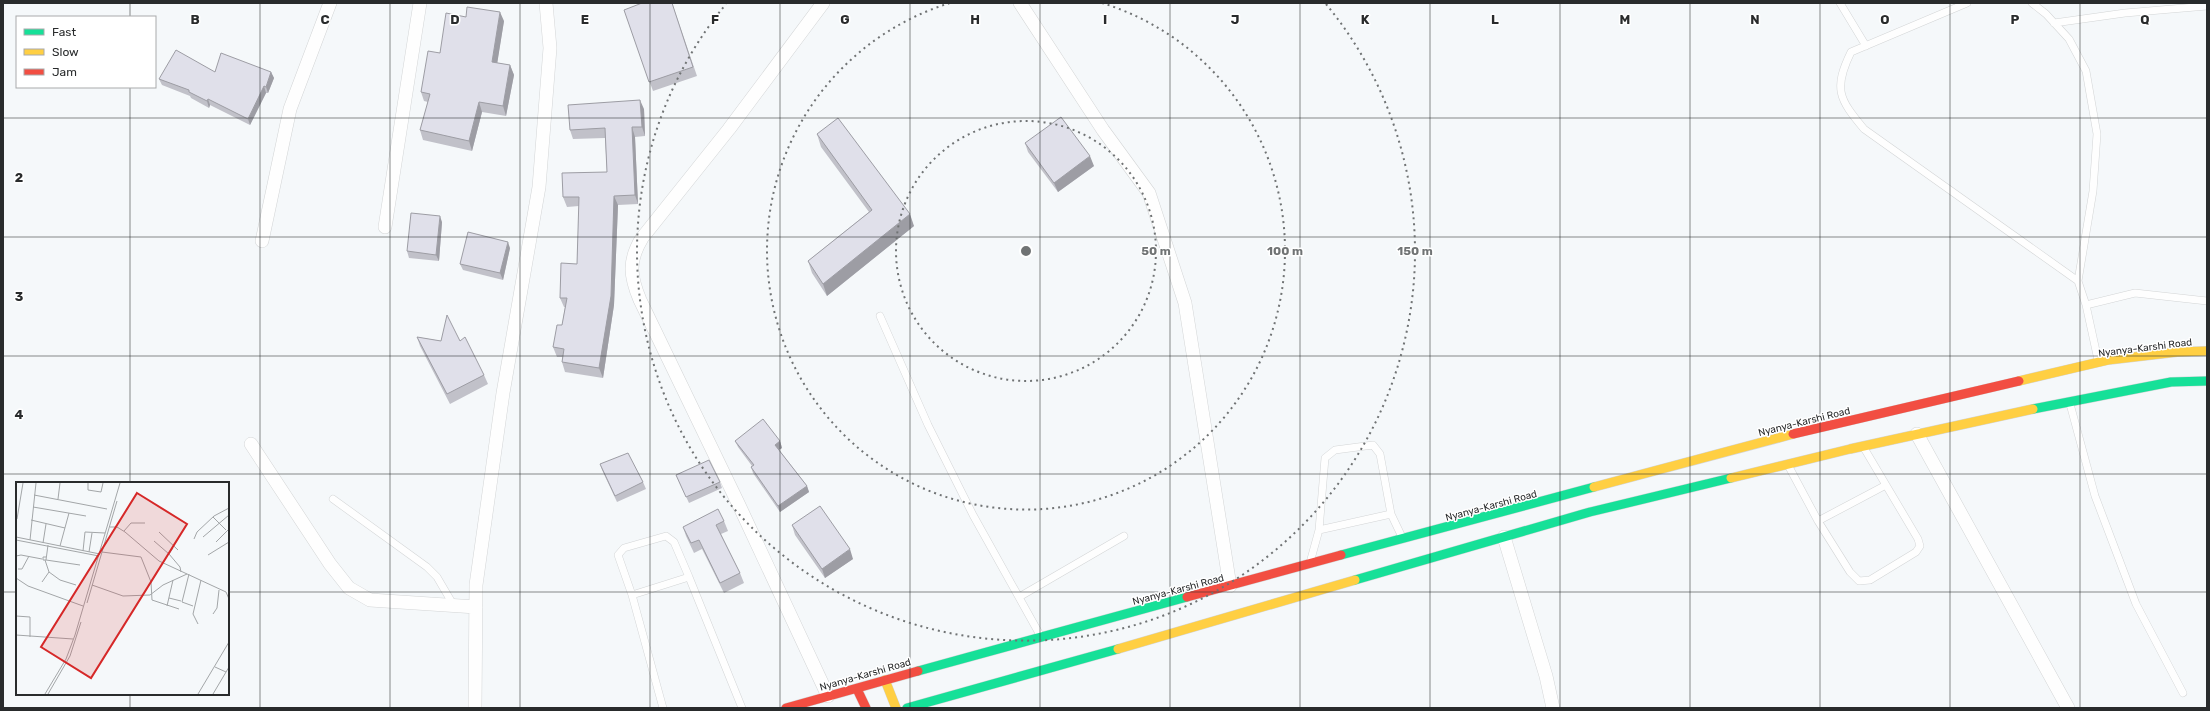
<svg xmlns="http://www.w3.org/2000/svg" width="2210" height="711" viewBox="0 0 2210 711" font-family="Rubik,sans-serif">
<rect width="100%" height="100%" fill="#f5f8fa"/>
<g fill="none" stroke-linecap="round" stroke-linejoin="round">
<g stroke="#d3d5d6" stroke-width="8">
<path id="lane" d="M1840,3L1866,46
M1967,3L1851,52C1833,89 1839,99 1864,129L2078,281
M2032,3L2046,14L2069,39L2086,71L2097,134L2093,191L2078,281L2086,305L2098,360
M2054,23L2125,13L2207,6
M2086,305L2135,293L2207,301
M880,316L928,425L973,515L1040,635
M2070,404L2095,496L2136,604L2183,693
M1788,465L1818,521L1850,572L1859,581L1870,580L1916,552L1920,546L1918,539L1864,448
M333,499L427,567L437,577L454,606
M1818,521L1886,485
M1319,530L1391,514
M1311,559L1319,530L1325,458L1335,450L1373,445L1380,454L1391,514L1402,537
M632,595L618,555L624,548L666,536L674,542L689,577
M1019,597L1124,536
M663,708L632,595L689,577L742,708"/>
</g>
<g stroke="#d3d5d6" stroke-width="14">
<path id="street" d="M823,3L729,129L642,238C628,261 630,276 640,300L738,503L828,696
M1020,3L1103,130L1149,193L1185,303L1230,586
M385,227L420,3
M262,241L290,109L330,3
M1917,434L2068,708
M251,444L330,564L349,588L370,600L476,607
M1504,537L1546,676L1553,708
M475,708L476,585L503,393L539,187L550,48L546,3"/>
</g>
<g stroke="#d3d5d6" stroke-width="10">
<path id="fast" d="M2033,409L2171,382L2207,381
M1341,555L1594,487
M1355,580L1590,512L1731,478
M918,671L1187,597
M907,708L1118,649"/>
</g>
<g stroke="#d3d5d6" stroke-width="10">
<path id="slow" d="M2019,381L2108,360L2177,352L2207,351
M1731,478L1850,449L2033,409
M1594,487L1793,434
M1118,649L1355,580
M885,680L896,708"/>
</g>
<g stroke="#d3d5d6" stroke-width="10">
<path id="jam" d="M1793,434L2019,381
M1187,597L1341,555
M857,689L866,708
M786,708L918,671"/>
</g>
<use href="#lane" stroke="#fefefe" stroke-width="7"/>
<use href="#street" stroke="#fefefe" stroke-width="13"/>
<use href="#fast" stroke="#16e098" stroke-width="9"/>
<use href="#slow" stroke="#ffcf43" stroke-width="9"/>
<use href="#jam" stroke="#f24e42" stroke-width="9"/>
</g>
<path fill="#c1c1c9" d="M672,3L697,76L653,91L624,10Z
M466,17L504,21L497,63L510,65L514,75L506,116L482,112L472,151L423,140L420,130L428,102L424,101L421,92L440,53Z
M215,72H271L274,78L268,93H266L250,125L210,105L209,108L191,98L190,96L162,85L159,79Z
M644,109L645,136L635,137L638,204L618,205L614,305L603,378L565,372L562,362V357H557L553,347L562,325L565,307H564L560,298L577,264L579,206L567,207L563,197L607,172L605,138L573,139L570,130Z
M817,134L914,226L827,296L812,273L808,261L869,212L821,147Z
M1025,143L1094,166L1058,192L1028,152Z
M442,222L439,261L409,258L407,251Z
M510,248L503,280L463,270L460,264Z
M417,337L441,341H460L484,375L488,384L450,404L420,346Z
M735,441H780L782,448L779,450L807,486L809,492L780,512L753,473L751,467L752,466L738,447Z
M600,464L643,482L646,489L617,502L602,470Z
M676,475L720,482L722,488L689,503Z
M724,521L728,531L721,534L740,573L744,583L724,593L702,549L694,553L686,536L683,527Z
M792,525L853,559L825,578L795,535Z"/>
<path fill="#9d9da4" d="M500,12L504,21L496,71L492,62Z
M510,65L514,75L506,116L503,106Z
M271,72L274,78L268,93L266,87Z
M264,86L266,93L250,125L248,119Z
M208,99L210,105L209,108L207,101Z
M640,100L644,109L645,136L642,127Z
M479,102L482,112L472,151L469,141Z
M632,127L635,137L638,204L635,195Z
M1090,156L1094,166L1058,192L1054,183Z
M614,196L618,205L614,305L603,378L599,368Z
M910,214L914,226L827,296L823,284Z
M440,216L442,222L439,261L436,255Z
M508,242L510,248L503,280L500,273Z
M780,441L782,448L777,451L775,445Z
M807,486L809,492L780,512L778,506Z
M850,549L853,559L825,578L822,569Z"/>
<path fill="#e0e0ea" stroke="#9d9da4" d="M642,3H672L693,67L649,82L624,10Z
M467,7L500,12L492,62L510,65L503,106L479,102L469,141L420,130L430,94L421,92L428,51L440,53L446,13L466,17Z
M176,50L215,72L221,53L271,72L266,87L264,86L248,119L208,99L207,101L189,92V90L159,79Z
M640,100L642,127H632L635,195L614,196L611,296L599,368L562,362L564,349L553,347L557,325H562L567,298H560L561,263L577,264L579,197H563L562,173L607,172L605,128L570,130L568,105Z
M1061,117L1090,156L1054,183L1025,143Z
M838,118L910,214L823,284L808,261L872,210L817,134Z
M411,213L440,216L436,255L407,251Z
M468,232L508,242L500,273L460,264Z
M447,315L460,341L465,337L484,375L447,394L417,337L441,341Z
M763,419L780,441L775,445L807,486L778,506L751,467L754,465L735,441Z
M628,453L643,482L615,496L600,464Z
M709,460L720,482L686,497L676,475Z
M820,506L850,549L822,569L792,525Z
M718,509L724,521L716,525L740,573L720,583L699,540L691,543L683,527Z"/>
<path fill="none" stroke="#292b2c" stroke-width="1" stroke-opacity="0.55" d="M130,3V17M260,3V708M390,3V708M520,3V708M650,3V708M780,3V708M910,3V708M1040,3V708M1170,3V708M1300,3V708M1430,3V708M1560,3V708M1690,3V708M1820,3V708M1950,3V708M2080,3V708M130,87V483M3,118H2207M3,237H2207M3,356H2207M3,474H2207M3,592H17M228,592H2207M130,694V708"/>
<g fill="none" stroke="#707374" stroke-width="2" stroke-dasharray="2 4">
<circle cx="1026" cy="251" r="130"/>
<path d="M1102 3A259 259 0 1 1 950 3"/>
<path d="M1326 4A389 389 0 1 1 726 4"/>
</g>
<g text-anchor="middle" stroke-width="3" stroke-linejoin="round" paint-order="stroke">
<g font-size="10" fill="#292b2c" stroke="#fff">
<text transform="translate(2145 347) rotate(-7)" y="4">Nyanya-Karshi Road</text>
<text transform="translate(1804 421) rotate(-14)" y="4">Nyanya-Karshi Road</text>
<text transform="translate(1491 505) rotate(-15)" y="4">Nyanya-Karshi Road</text>
<text transform="translate(1178 589) rotate(-15)" y="4">Nyanya-Karshi Road</text>
<text transform="translate(865 674) rotate(-16)" y="4">Nyanya-Karshi Road</text>
</g>
</g>
<g transform="translate(16 482)">
<rect width="213" height="213" fill="#f5f8fa"/>
<path fill="none" stroke="#a3a6a8" stroke-width="1" d="M72,1V8L85,10L87,1M18,13L91,27M42,17L44,1M17,25L70,34M197,35L210,48M1,37L7,1M15,38L49,46M94,45H101L109,50L143,79L210,110L213,117M108,49L115,41H129M143,50L162,68M0,55L84,72M187,55L213,33M178,57L181,50L198,34L213,26M0,58L83,74M14,58L20,1M138,59L153,72M200,60L213,47M27,61L30,42M44,64L53,31M157,66L153,72L164,85L165,90M67,69L69,50L89,51M73,70L76,51M86,70L125,75L135,100L136,118L163,127M192,73L213,60M0,74L5,73L26,77M30,75H27V78H30L32,63M30,78L64,83M2,87H6L13,74M33,90L44,98L60,103M173,92L166,120L177,124M0,96L12,104L67,124M26,100L33,90L29,78M76,103L107,114L134,113L147,103L171,92M153,116L165,119M71,121L101,19M151,124L157,98M197,132L201,126L203,108M0,134L14,135V155M182,142L177,132L185,98M0,153L57,157M199,185L210,190M29,212L50,177L59,153L104,1M32,212L54,174L65,140M182,212L213,160M197,212L213,185"/>
<path fill="#d62828" fill-opacity="0.15" stroke="#d62828" stroke-width="2" d="M121,11L171,42L75,196L25,165Z"/>
<rect width="213" height="213" fill="none" stroke="#292b2c" stroke-width="2"/>
</g>
<g font-size="13" text-anchor="middle" font-weight="bold" fill="#292b2c" stroke="#fff" stroke-width="3" stroke-linejoin="round" paint-order="stroke">
<text x="195" y="24">B</text>
<text x="325" y="24">C</text>
<text x="455" y="24">D</text>
<text x="585" y="24">E</text>
<text x="715" y="24">F</text>
<text x="845" y="24">G</text>
<text x="975" y="24">H</text>
<text x="1105" y="24">I</text>
<text x="1235" y="24">J</text>
<text x="1365" y="24">K</text>
<text x="1495" y="24">L</text>
<text x="1625" y="24">M</text>
<text x="1755" y="24">N</text>
<text x="1885" y="24">O</text>
<text x="2015" y="24">P</text>
<text x="2145" y="24">Q</text>
<text x="19" y="182">2</text>
<text x="19" y="301">3</text>
<text x="19" y="419">4</text>
</g>
<circle cx="1026" cy="251" r="6" fill="#707374" stroke="#fff" stroke-width="2"/>
<g font-size="12" text-anchor="middle" font-weight="bold" fill="#707374" stroke="#fff" stroke-width="3" stroke-linejoin="round" paint-order="stroke">
<text x="1156" y="255">50 m</text>
<text x="1285" y="255">100 m</text>
<text x="1415" y="255">150 m</text>
</g>
<rect width="2210" height="711" fill="none" stroke="#292b2c" stroke-width="8"/>
<rect x="16" y="16" width="140" height="72" fill="#ffffff" stroke="#a9aaab"/>
<rect x="24" y="29" width="20" height="6" fill="#16e098" stroke="#a9aaab"/>
<text x="52" y="36" font-size="12" fill="#292b2c">Fast</text>
<rect x="24" y="49" width="20" height="6" fill="#ffcf43" stroke="#a9aaab"/>
<text x="52" y="56" font-size="12" fill="#292b2c">Slow</text>
<rect x="24" y="69" width="20" height="6" fill="#f24e42" stroke="#a9aaab"/>
<text x="52" y="76" font-size="12" fill="#292b2c">Jam</text>
</svg>
